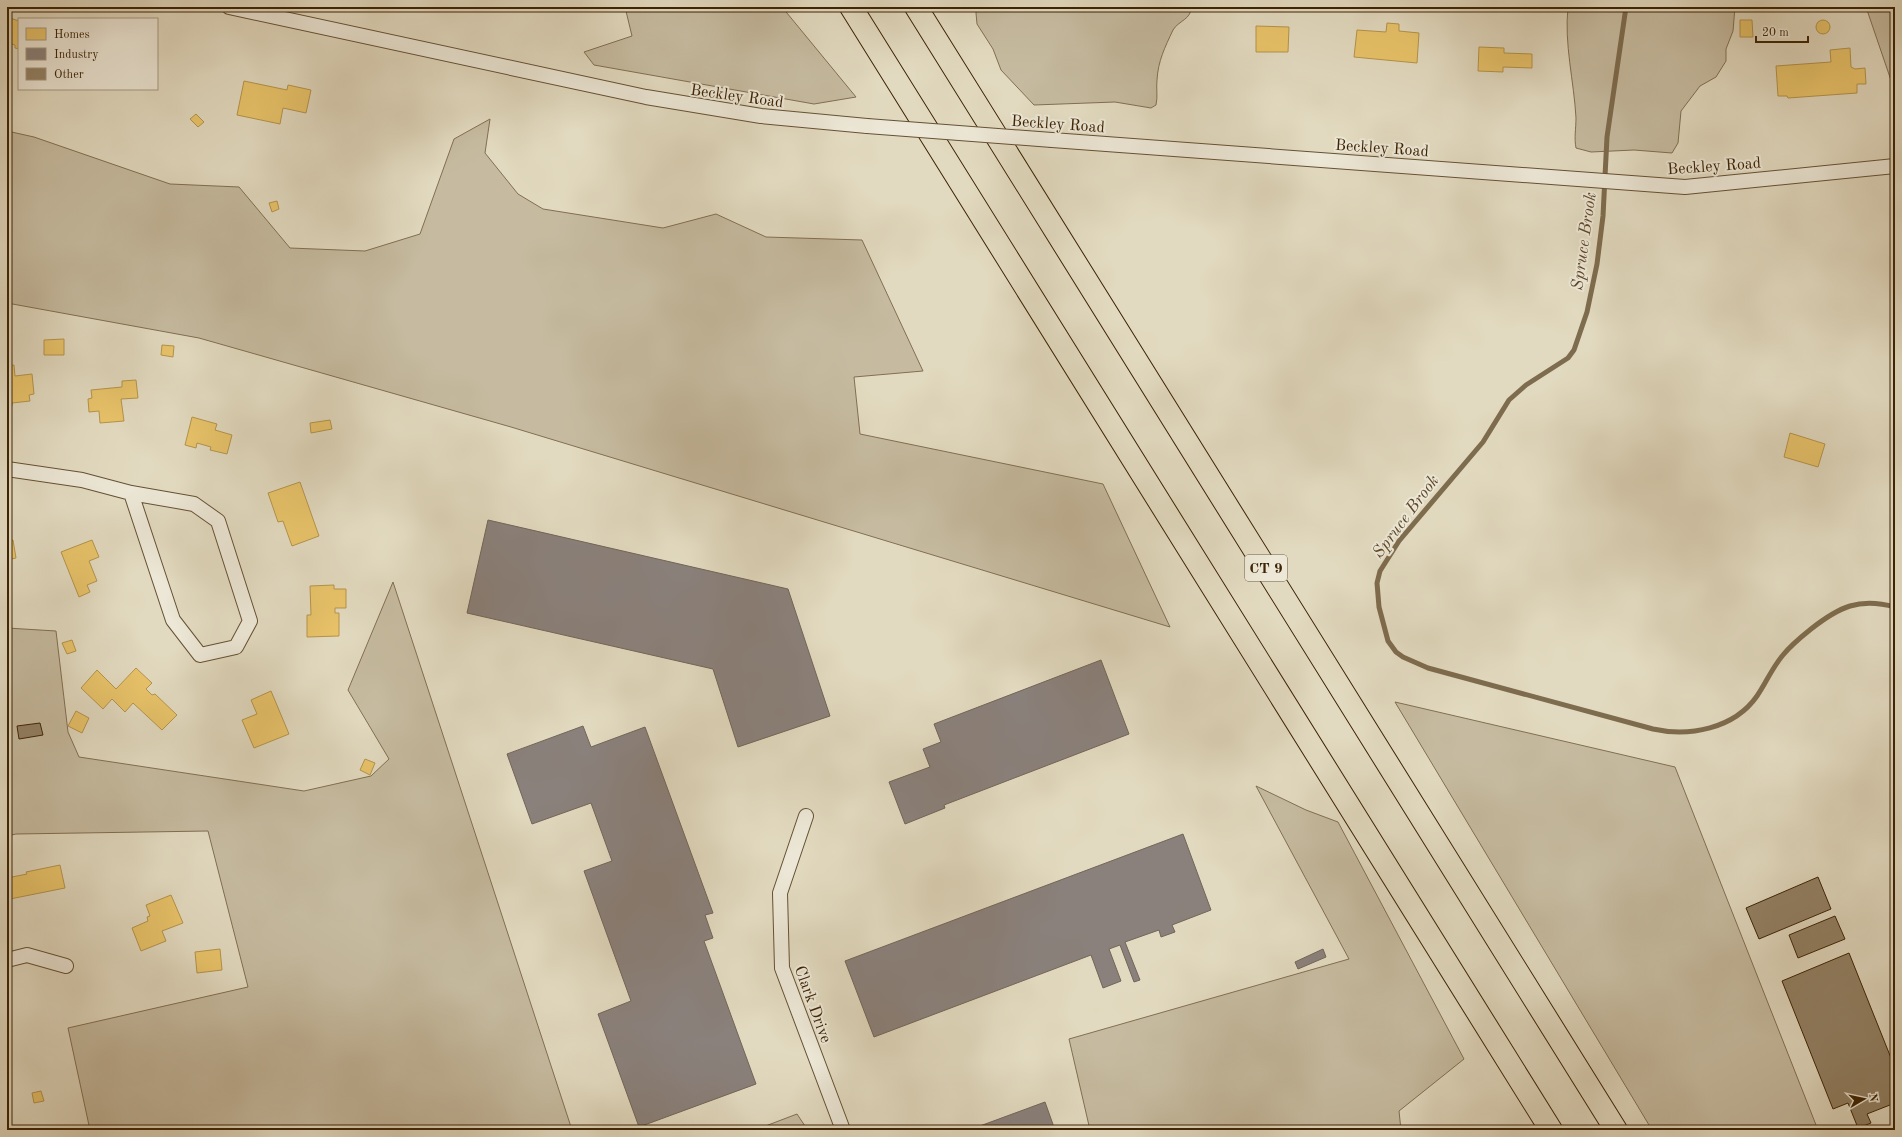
<svg xmlns="http://www.w3.org/2000/svg" width="1902" height="1137" viewBox="0 0 1902 1137" font-family="'Old Standard TT',serif">
<rect width="100%" height="100%" fill="#e2dac0"/>
<filter id="stains"><feTurbulence type="fractalNoise" baseFrequency=".005" numOctaves="4"/><feColorMatrix values="0 0 0 0 .2 0 0 0 0 .09 0 0 0 0 .02 0 0 0 .5 -.17"/></filter>
<radialGradient id="worn" r=".72"><stop offset=".6" stop-color="#630" stop-opacity="0"/><stop offset="1" stop-color="#630" stop-opacity=".3"/></radialGradient>
<path fill="#c6bba0" stroke="#826f52" d="M625,7H782L856,97L814,104L594,65L584,52L632,36Z
M977,7H1191C1192,19 1178,21 1173,30C1165,47 1158,61 1157,80C1156,88 1158,96 1156,105L1151,108L1115,102L1034,105L1001,70L993,49L977,24L976,13Z
M1568,7H1735L1733,31L1726,49V61L1716,77L1700,86L1681,111L1678,143L1672,153L1634,150L1591,152L1576,148C1574,138 1576,128 1576,118C1574,81 1564,44 1568,7Z
M1866,7H1895V92Z
M490,119L485,153L518,194L543,209L663,228L716,214L766,237L862,240L923,371L854,377L860,434L1103,484L1170,627L511,427L199,338L7,303V131L34,137L170,184L239,187L290,248L365,251L420,234L454,139Z
M393,582L572,1130H90L68,1028L248,987L208,831L16,834L7,836V628L56,631L68,732L79,757L304,791L371,776L389,759L348,690Z
M1395,702L1675,767L1818,1130H1652Z
M1256,786L1306,810L1338,822L1464,1059L1399,1111L1401,1130H1090L1069,1039L1349,959Z
M797,1114L805,1126L826,1130H755Z"/>
<path fill="#e9c46a" stroke="#b5944b" d="M7,17L19,21V49L15,48V45L8,43Z
M1816 27a7 7 0 1 1 14 0a7 7 0 1 1-14 0Z
M1740,20H1752L1753,37H1740Z
M1387,23L1399,24V31L1419,33L1417,63L1354,57L1357,30L1386,32Z
M1256,26L1289,27L1288,52H1256Z
M1479,47L1504,48V53L1532,54V68L1503,67V72L1478,71Z
M1850,48L1851,67L1855,69L1865,68L1866,84H1857V93L1788,98L1787,96H1778L1776,66L1831,62L1830,50Z
M244,81L287,90L288,85L311,90L306,113L283,108L280,124L237,115Z
M196,114L204,122L198,127L190,119Z
M277,201L279,209L272,212L269,203Z
M64,339V355H44V340Z
M162,345L174,346L173,357L161,355Z
M14,365L15,376L32,374L34,394L29,395L30,401L12,403V406L7,407V366Z
M136,380L138,398L121,399L124,421L100,423L99,411L89,412L88,399L92,398L91,390L122,387V381Z
M192,417L217,424L215,430L232,435L227,454L210,450L211,447L197,443L196,448L185,445Z
M330,420L332,429L311,433L310,423Z
M1790,433L1825,444L1818,467L1784,457Z
M300,482L319,536L292,546L283,521L278,522L268,493Z
M13,540L16,558L7,560V541Z
M92,540L99,557L89,561L97,581L87,585L90,592L79,597L61,552Z
M334,585V589H346V608H335V613H339V636L307,637V615H311L310,586Z
M72,640L76,651L67,654L62,643Z
M136,668L152,683L146,689L152,695L155,694L177,715L162,730L133,703L125,712L112,699L103,709L81,688L97,670L116,689Z
M271,691L289,734L254,748L242,720L257,714L251,700Z
M76,711L89,718L82,733L68,726Z
M365,759L375,763L370,775L360,770Z
M60,865L65,888L10,899L7,878L27,874L26,872Z
M171,895L183,923L162,931L166,941L141,951L132,928L148,921L147,917L150,916L146,905Z
M220,949L222,970L197,973L195,952Z
M41,1091L44,1101L34,1103L32,1093Z"/>
<path fill="#8a817c" stroke="#736558" d="M488,520L788,589L830,716L738,747L713,669L467,613Z
M1101,660L1129,734L944,805L945,808L905,824L889,782L930,767L923,749L941,742L934,724Z
M583,726L591,747L645,727L713,913L705,915L713,938L704,941L756,1084L639,1127L598,1014L631,1001L584,871L612,861L591,803L532,824L507,754Z
M1183,834L1211,910L1172,925L1175,932L1161,937L1159,930L1125,942L1140,980L1134,982L1120,945L1109,949L1121,981L1103,988L1091,955L874,1037L845,961Z
M1323,949L1326,957L1298,969L1295,962Z
M1045,1102L1055,1130H969Z"/>
<g fill="none" stroke-linecap="round" stroke-linejoin="round">
<path stroke="#7e6c4e" stroke-width="5" d="M1626,7L1607,137L1603,216L1597,264L1587,312L1574,350L1568,358L1526,385L1509,400L1483,442L1399,541L1380,571L1377,583L1379,607L1388,641L1396,652L1403,657L1428,668L1653,729C1689,737 1734,729 1757,696C1766,683 1772,668 1783,655C1791,645 1801,637 1811,629C1839,607 1859,597 1895,607"/>
</g>
<path fill="#938266" stroke="#3d2304" d="M40,723L43,735L19,739L17,726Z
M1818,877L1831,909L1759,939L1746,908Z
M1835,916L1845,939L1798,958L1789,935Z
M1849,953L1895,1068V1103L1867,1114L1871,1123L1858,1128L1848,1103L1833,1109L1782,981Z"/>
<g fill="none" stroke-linecap="round" stroke-linejoin="round">
<g stroke="#665133" stroke-width="16">
<path id="minor" d="M229,7L646,97L761,116L867,126
M1052,140L1685,187L1895,166
M7,469L82,480L131,493L194,504L218,521L250,621L236,647L200,655L173,620L131,493
M806,816L780,893L782,968L843,1130
M7,960L27,955L66,966"/>
</g>
<g stroke="#3d2304" stroke-width="24">
<path id="motorway" d="M851,7L1551,1130
M916,7L1616,1130"/>
</g>
<use href="#minor" stroke="#ece7d6" stroke-width="14"/>
<use href="#motorway" stroke="#e2dac0" stroke-width="22"/>
<g stroke="#665133" stroke-width="16" stroke-linecap="butt">
<path id="minor-bridge" d="M867,126L1052,140"/>
</g>
<use href="#minor-bridge" stroke="#ece7d6" stroke-width="14"/>
</g>
<g text-anchor="middle" stroke-width="4" stroke-linejoin="round" paint-order="stroke">
<rect fill="#ece7d6" stroke="#725e43" stroke-width="1" x="1245" y="555" width="42" height="26" rx="3"/>
<g font-size="15" font-weight="bold" fill="#3d2304">
<text x="1266" y="573">CT 9</text>
</g>
<g font-size="16" fill="#3d2304" stroke="#ece7d6">
<text transform="translate(737 95) rotate(8)" y="6">Beckley Road</text>
<text transform="translate(1058 123) rotate(4)" y="6">Beckley Road</text>
<text transform="translate(1382 147) rotate(4)" y="6">Beckley Road</text>
<text transform="translate(1714 165) rotate(-4)" y="6">Beckley Road</text>
<text transform="translate(814 1004) rotate(70)" y="6">Clark Drive</text>
</g>
<g font-size="17" font-style="italic" fill="#5e4729" stroke="#ece7d6">
<text transform="translate(1583 241) rotate(-82)" y="6">Spruce Brook</text>
<text transform="translate(1405 516) rotate(-53)" y="6">Spruce Brook</text>
</g>
</g>
<rect width="1902" height="1137" fill="none" stroke="#e2dac0" stroke-width="24"/>
<rect x="8" y="8" width="1886" height="1121" fill="none" stroke="#3d2304" stroke-width="2"/>
<rect x="12" y="12" width="1878" height="1113" fill="none" stroke="#3d2304"/>
<rect x="18" y="18" width="140" height="72" fill="#ece7d6" stroke="#a69982"/>
<rect x="26" y="28" width="20" height="12" fill="#e9c46a" stroke="#a69982"/>
<text x="54" y="38" font-size="12" fill="#3d2304">Homes</text>
<rect x="26" y="48" width="20" height="12" fill="#8a817c" stroke="#a69982"/>
<text x="54" y="58" font-size="12" fill="#3d2304">Industry</text>
<rect x="26" y="68" width="20" height="12" fill="#938266" stroke="#a69982"/>
<text x="54" y="78" font-size="12" fill="#3d2304">Other</text>
<g transform="translate(1864 1099) rotate(81)" stroke="#ece7d6" stroke-width="3" paint-order="stroke">
<path d="M0-3L7 15L0 10L-7 15Z" fill="#3d2304"/>
<text y="-6" font-size="11" font-weight="bold" text-anchor="middle" fill="#3d2304">N</text>
</g>
<path d="M1756 36v6h52v-6" fill="none" stroke="#3d2304" stroke-width="2"/>
<text x="1762" y="36" font-size="12" fill="#3d2304" stroke="#ece7d6" stroke-width="3" paint-order="stroke">20 m</text>
<rect width="100%" height="100%" filter="url(#stains)"/>
<rect width="100%" height="100%" fill="url(#worn)"/>
</svg>
